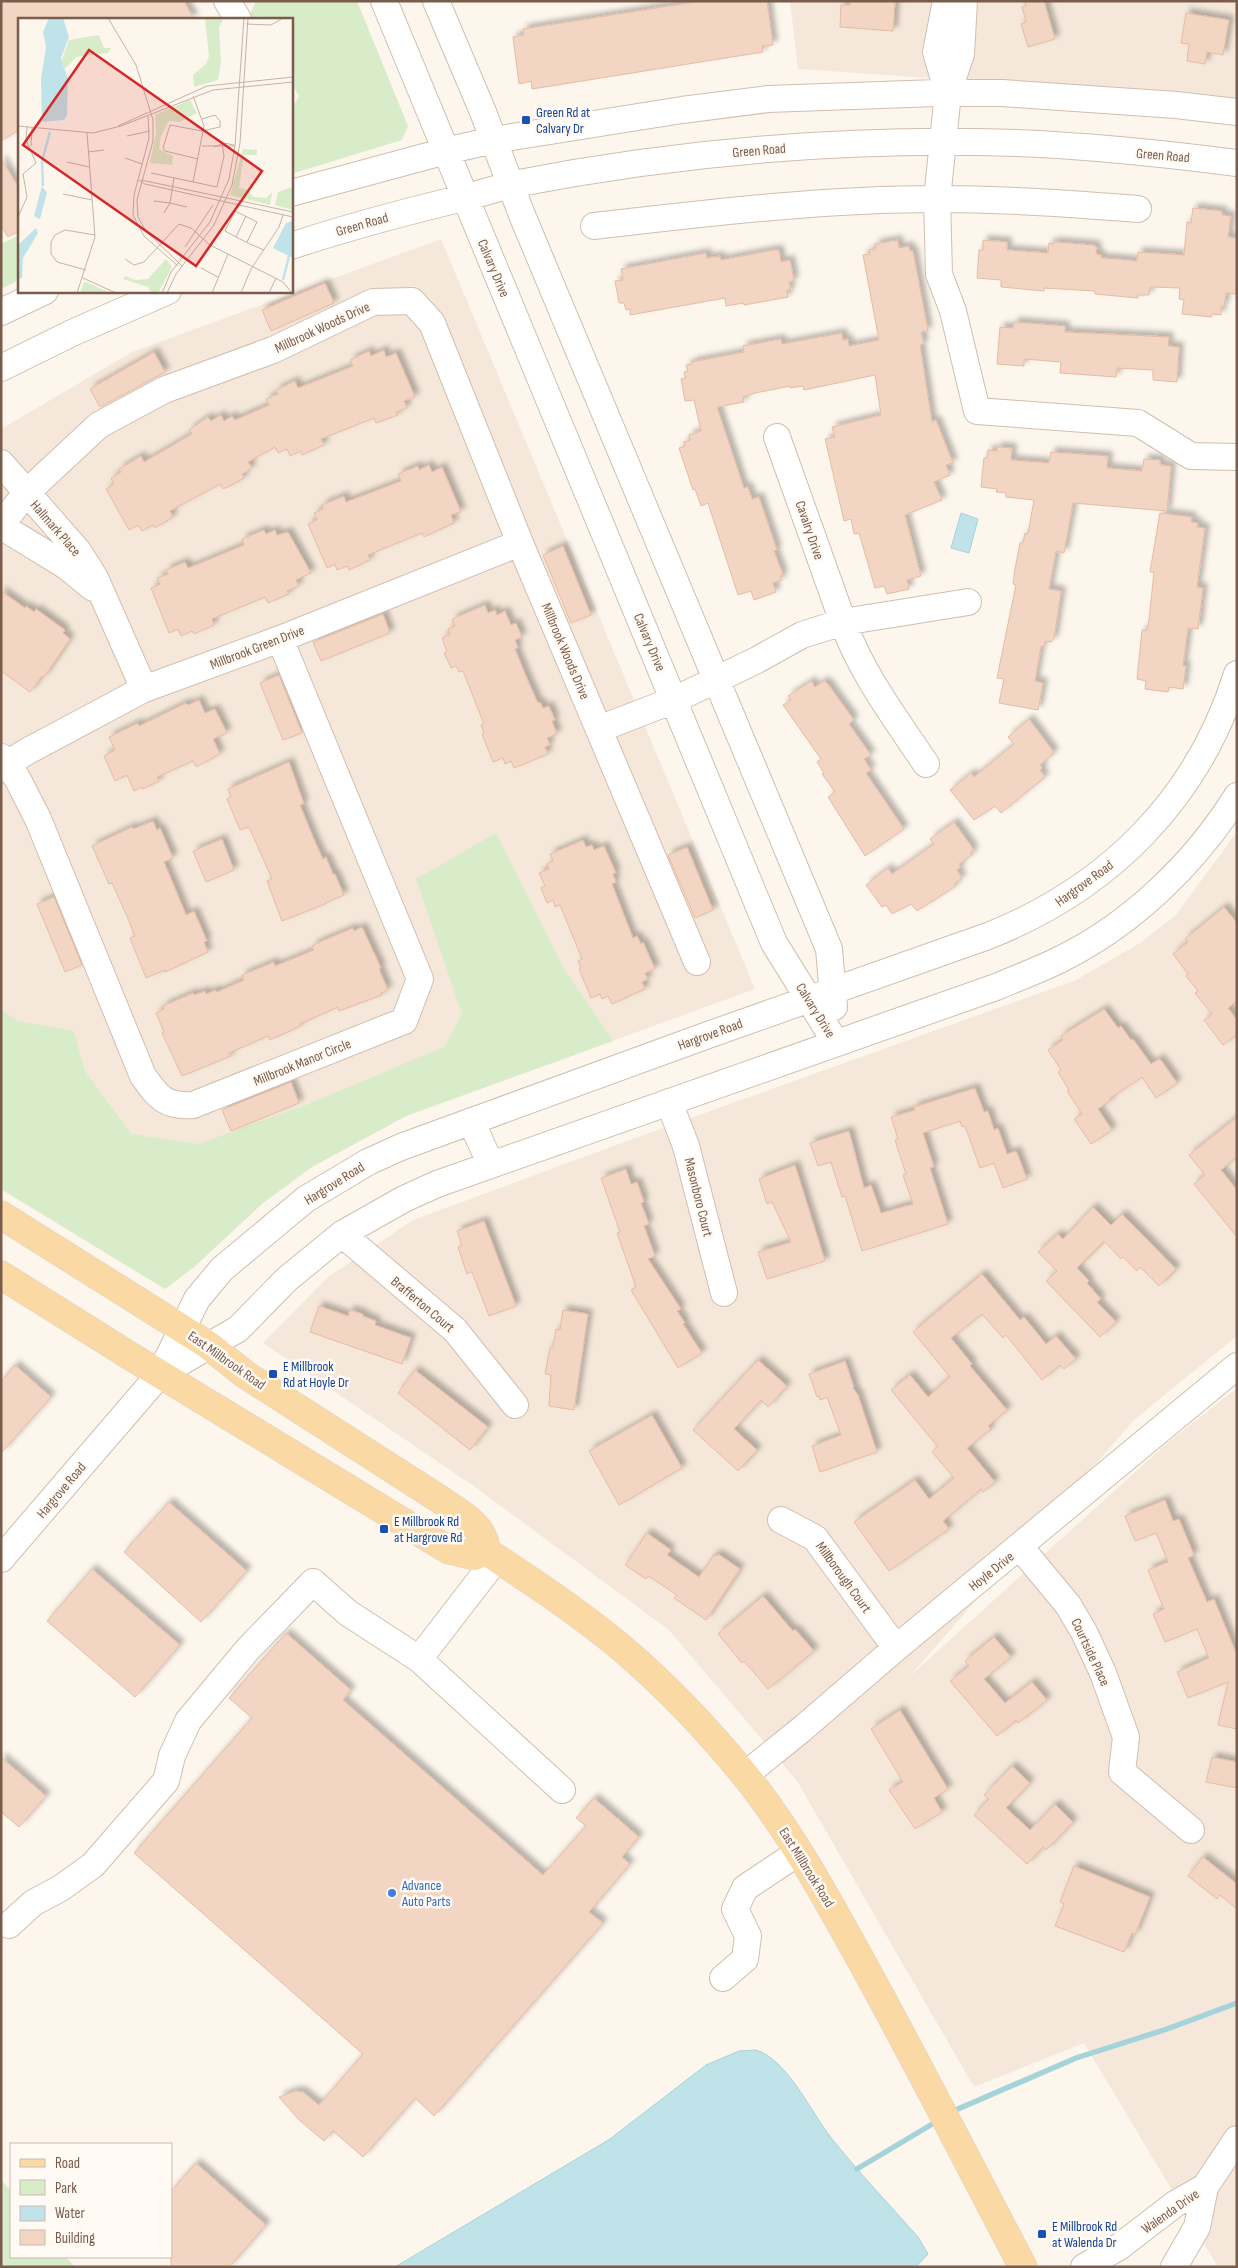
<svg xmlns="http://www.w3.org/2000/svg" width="1238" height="2268" viewBox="0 0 1238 2268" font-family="'Sofia Sans Condensed',sans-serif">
<defs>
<filter id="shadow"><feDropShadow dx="4.5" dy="-4.5" stdDeviation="2.5" flood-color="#0004"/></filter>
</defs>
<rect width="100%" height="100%" fill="#fdf6ec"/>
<path fill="#f5e8da" d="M790,1H1237V99L798,69Z
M441,239L755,989L406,1116L312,1167L263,1203L194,1267L165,1289L1,1189V429L132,352Z
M1237,832V1336L1135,1419L909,1677L1165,1445L1237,1388V2267H1218L1084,2043L974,2087L797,1781L669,1630L475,1487L263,1343L328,1277L413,1220L646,1134L1076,980L1140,943L1175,916Z"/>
<path fill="#d8ecc9" d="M256,1H357L408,126L402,140L291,174V105L295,103L299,96L291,83V19H253L250,14Z
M19,235V280L1,289V244Z
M496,833L564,969L613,1041L406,1116L312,1167L263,1203L194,1267L165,1289L1,1189V1009L17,1021L74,1031L85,1071L131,1134L198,1144L306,1105L444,1047L462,1014L416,879Z
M1,2180L11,2191V2257H66L75,2267H1Z"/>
<path fill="#bfe3e8" stroke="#a5d3da" d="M961,513L978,519L969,553L951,548Z
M756,2050C787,2059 812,2114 832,2139C859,2173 889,2204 918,2237L928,2254L916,2267H395L610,2139L706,2065L739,2051Z"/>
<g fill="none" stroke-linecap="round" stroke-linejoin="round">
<path stroke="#a5d3da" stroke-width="5.5" d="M951,2112L1076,2058L1167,2029L1237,2003
M857,2169L939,2120"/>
</g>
<path fill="#f3d5c3" stroke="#e6bba3" filter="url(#shadow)" d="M1,1H184L194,19H19V130L1,141Z
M701,1H767L773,45L762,46L763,52L532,89L531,81L519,84L513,37L524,35L523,29Z
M850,1H895L893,31L840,27L841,5H850Z
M1025,1H1044L1055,39L1028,47L1021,24L1026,22L1022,7L1026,6Z
M1186,13L1229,20L1223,55L1207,52L1205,64L1187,61L1189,44L1181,43Z
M1,159L19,188V231L8,237L1,226Z
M1193,208L1222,211V215L1231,216L1228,237L1237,238L1236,294L1226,293L1224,306H1221V315L1212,314L1211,317L1182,314L1184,300L1179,299L1180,288L1150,287L1149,295H1138V298L1095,294V291L1044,288V291L1001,287V280L977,278L979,250H983V240L1007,242V250L1048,253L1049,243L1054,244V242L1093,245L1097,247L1096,254L1101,255V258L1117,259L1137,261L1138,252L1184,255L1187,222L1191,223Z
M898,240L899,248L909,246L910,251H913L928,331L921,332L924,344L920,345L932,422L936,420L953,463L946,465L950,475L934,482L942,500L905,515L921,576L907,580L909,589L887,594L884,586L875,588L859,533L854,534L851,519L844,521L826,443L825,439L835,437L832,427L881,415L875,375L804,390L803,386L790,388V386L755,393L743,397L744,402L717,407L744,488L748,487L752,499L759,497L777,550L774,551L783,575L780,576L782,580L773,583L776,592L754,600L751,591L738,595L708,503L701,506L695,489L693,490L679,448L685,446L684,442L690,440L689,435L701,431L694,400L685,401L681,379L686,378L684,372L688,371L686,365L692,364V362L744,352L743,346L781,339L782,344L842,333L843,340L848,339L849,346L879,340L863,255L870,254L869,250L876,249L875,244Z
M774,250H779L781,262L790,260L794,281L789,282L791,290H787L788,297L744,305V303L726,306L725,298L630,315V309L626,310L624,303H619L615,281L623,280L621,269L706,253L707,258L720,256L721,260Z
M325,283L334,303L271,331L262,310Z
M1014,322L1065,326V332L1169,337L1168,346L1179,347L1177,382L1153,380V370L1117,368L1116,377L1060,373L1061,362L1024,359V366L997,364L1000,327L1013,328Z
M384,350L386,357L396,353L415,397L404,401L407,408L396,412L398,415L376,423L374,418L321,439L324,445L302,455L301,451L290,456L287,449L278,453L275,447L248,462L252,468L242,474L244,478L230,486L223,489L220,484L170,511L173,517L155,528L153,525L142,531L138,525L129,530L106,489L114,484L111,478L121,472L119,469L141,456L144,462L192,434L189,430L208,417L211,421L221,415L224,421L232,416L235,420L269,405L266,399L278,394L276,390L295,381L298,388L353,366L350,360L369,351L371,356Z
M154,352L165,372L100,407L90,389Z
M997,447L1012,448L1011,460L1049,463L1051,452L1108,456L1107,468L1142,471L1144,459L1160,460V465L1171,466L1167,511L1073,503L1064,553L1056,551L1049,589L1061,591L1060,599L1054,638L1051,642L1045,641L1044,646H1041L1035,681L1043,683L1038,710L999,703L1004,679L997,678L1016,585L1013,584L1015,569L1020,543H1023L1025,533L1028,534L1034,500L1006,497V493L996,492L997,489L981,487L984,458H987L988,450L997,451Z
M429,465L432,472L442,467L461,512L451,515L454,523L424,537L422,533L368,555L370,560L349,570L347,566L337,570L335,564L327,568L308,524L317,520L314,513L323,509L322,505L344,496L346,502L401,481L398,474L418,466L419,470Z
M1160,513L1192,517L1191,522L1198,523L1197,527L1205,528L1197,587L1203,588L1198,629L1188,628L1183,666H1186L1183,689L1169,687L1168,692L1145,689L1146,681L1137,679L1142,630H1147L1149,620L1154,572H1150Z
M264,530L266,534L275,530L277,535L288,532L311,573L296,580L299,586L287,591L289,594L268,603L265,597L212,619L214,625L194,634L192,631L181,636L178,629L169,633L151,588L160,584L157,578L168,574L166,570L185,562L188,568L244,545L242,539Z
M563,546L591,615L571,623L543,555Z
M1,591L25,608L26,606L34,612L36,609L65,630L63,633L70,639L44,677L42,676L30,692L1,671Z
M485,605L488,613L495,610L497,615L505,611L511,625L516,623L522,637L515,640L518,648L515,649L528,681L538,703L540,702L543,708L549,706L555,720L552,721L557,734L547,738L550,745L545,747L548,754L514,768L511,761L505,764L503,758L493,762L482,734L484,733L481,725L484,724L463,671L459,672L456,666L451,668L444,653L447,652L442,638L450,634L448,629L455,626L452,619Z
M383,614L390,633L321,661L313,642Z
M279,675L302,733L283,740L260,683Z
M811,681L815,687L824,681L828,684L854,720L849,724L871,755L864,759L871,770L866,773L904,829L865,856L828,797L835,792L822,774L824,773L817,762L821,759L783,705L791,700L788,696Z
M199,700L205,713L215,709L227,733L213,739L220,754L196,767L193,761L157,777L159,781L143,789L142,787L134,791L127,775L115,781L104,756L115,750L109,737L138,723L139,726L186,703L188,705Z
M1029,719L1053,751V754L1040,765L1043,768L1040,770L1045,777L1001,813L995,806L974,820L950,790L971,773L974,777L1014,744L1008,737Z
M289,762L304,804L300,805L313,837L323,859L326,857L333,874H335L344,895L325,903V904L282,921L267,881L272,879L249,827L240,830L227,799L231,797L228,789Z
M153,821L157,830L160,828L173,858L164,862L177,893L186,915L194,911L207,941L204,942L208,952L165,972V970L146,978L130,938L135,936L126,914L112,883L109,884L92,846L132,827L133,829Z
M954,822L974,850L970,853L972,855L959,864L961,867L957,870L962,878L954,884L956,886L917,911L911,904L892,914L886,905L882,907L866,885L888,868L892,874L934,844L930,839Z
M222,839L234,870L206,882L193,851Z
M583,840L586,847L592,845L594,850L604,846L616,873L613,874L616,882L612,884L633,938L637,936L641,944L643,942L655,969L645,973L648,979L642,982L645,989L612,1004L608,996L602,999L600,994L591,998L579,969L581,968L578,961L582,959L560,905L555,907L553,900L547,903L541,888L545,886L539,873L549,869L547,864L553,861L550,854Z
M687,847L713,910L695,918L668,855Z
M54,897L82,965L65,972L37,904Z
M1224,907L1237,923V1001L1228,1008L1237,1020V1034L1223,1045L1204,1020L1212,1014L1195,993L1198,991L1186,976L1188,974L1173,954L1188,942L1185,939Z
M362,927L381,968L379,969L388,990L381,993L382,995L339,1011L338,1007L300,1024L301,1026L270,1040L268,1036L229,1053L231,1056L182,1076L162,1033L164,1032L156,1013L164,1009L163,1006L193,993L194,995L205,991L206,994L216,990L217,992L244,980L242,975L274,962L275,966L314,950L312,946L322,941L353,928L354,931Z
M1104,1009L1118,1028L1121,1026L1131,1040L1133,1039L1151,1064L1159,1059L1161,1060L1177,1083L1156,1098L1142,1077L1110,1098L1111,1100L1098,1109L1112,1130L1091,1144L1074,1119L1082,1114L1067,1091L1069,1090L1058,1072L1061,1070L1048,1050L1063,1040L1061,1036Z
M291,1082L299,1103L231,1131L222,1110Z
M975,1088L984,1112L988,1111L994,1130L998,1128L1007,1154L1016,1151L1017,1153L1027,1179L1003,1188L994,1163L980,1168L965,1126L962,1127L960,1121L923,1133L934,1167L930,1168L948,1224L862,1251L845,1196L842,1197L831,1162L818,1166L810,1143L849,1131L864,1188L871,1185L881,1213L913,1204L903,1175L906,1174L895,1140L898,1139L891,1117L915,1110L914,1107Z
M1237,1117V1156L1221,1170L1237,1190V1237L1194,1184L1205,1175L1189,1155Z
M795,1165L825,1261L767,1279L758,1252L791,1242L772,1202L767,1204L759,1179Z
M626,1169L631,1184L637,1182L644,1202L641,1203L649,1224L644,1226L655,1256L648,1259L681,1309L677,1311L685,1323L683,1324L702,1353L678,1368L631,1290L636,1287L617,1233L620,1232L601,1178Z
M1093,1207L1111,1225L1122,1214L1176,1269L1159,1286L1140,1267L1137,1271L1123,1257L1121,1259L1104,1241L1077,1268L1089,1281L1087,1283L1101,1299L1097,1302L1116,1322L1100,1337L1046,1281L1057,1271L1038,1252L1058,1234L1063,1239Z
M484,1221L516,1306L489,1316L472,1272L467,1274L458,1247L462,1246L457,1231Z
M982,1274L1020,1320L1024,1317L1046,1344L1056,1336L1076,1359L1064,1369L1060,1365L1042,1380L1006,1335L1003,1338L982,1314L951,1338L972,1364L970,1366L1007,1410L988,1426L991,1429L967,1448L995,1482L983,1492L981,1489L943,1521L949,1529L889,1571L854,1522L915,1480L929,1499L954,1478L932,1452L938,1447L891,1390L910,1375L928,1397L950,1377L913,1332Z
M319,1306L348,1316L350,1310L363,1314V1316L376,1321L375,1325L411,1338L402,1364L310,1332Z
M563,1310L588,1314L574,1410L549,1406L551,1375L545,1374L550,1347H553L556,1329L560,1330Z
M758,1360L787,1386L768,1407L761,1400L734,1429L757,1450L738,1471L693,1430Z
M845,1361L854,1387L853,1388L858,1395L877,1452L820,1472L812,1446L841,1435L827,1397L820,1400L819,1396L817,1397L809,1374Z
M15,1365L51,1397L1,1453V1381Z
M415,1370L488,1427L470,1450L398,1393Z
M652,1415L682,1468L619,1505L589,1451Z
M1165,1500L1173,1521L1179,1519L1194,1555L1188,1558L1207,1602L1214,1599L1237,1655V1729L1218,1725L1228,1682L1188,1698L1177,1672L1209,1658L1197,1629L1165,1642L1153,1614L1164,1609L1148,1570L1168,1562L1156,1533L1135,1541L1125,1516Z
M169,1502L247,1571L201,1622L124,1552Z
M647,1533L671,1550L667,1555L699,1577L714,1555L717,1556L718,1554L740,1569L706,1620L674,1598L677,1595L648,1576L646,1579L625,1565Z
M92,1569L180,1645L135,1697L47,1621Z
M763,1596L793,1631L795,1629L814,1651L768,1689L744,1661L742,1663L718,1634Z
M286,1633L351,1690L343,1700L543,1875L586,1826L576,1818L594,1798L639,1837L622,1857L630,1864L589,1912L603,1923L434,2116L415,2098L363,2157L333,2131L324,2141L299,2120L279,2097L295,2091L303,2092L319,2105L363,2054L134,1853L252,1718L229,1698Z
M994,1637L1011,1657L984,1679L1005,1703L1032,1682L1047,1700L1018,1723L1016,1720L997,1736L950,1681L969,1666L965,1661Z
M900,1710L948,1789L934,1798L942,1812L915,1829L889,1790L903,1782L871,1729Z
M1,1757L46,1796L19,1827L1,1812Z
M1212,1757L1237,1762V1788L1206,1782Z
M1012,1766L1030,1783L1006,1808L1030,1830L1055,1804L1073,1822L1046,1850L1043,1847L1027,1864L974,1815L989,1799L984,1795Z
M1203,1857L1237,1884V1909L1220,1895L1217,1899L1188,1876Z
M1074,1866L1150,1897L1135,1935L1132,1933L1124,1952L1055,1926L1064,1904L1060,1902Z
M196,2163L266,2225L229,2267H171V2191Z"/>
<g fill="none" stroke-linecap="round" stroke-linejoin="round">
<g stroke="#d1beb0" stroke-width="28">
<path id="minor" d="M227,1L238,19
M384,1L774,943L836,1043
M436,1L483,112L522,215L829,949L834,1007
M946,1L936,52L948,93
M964,1L961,54L948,93L937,199L939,274L953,311L977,411L1138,423L1191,456L1237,457
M291,193L446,151L493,140L682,110L768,99L937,93H1002L1176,105L1237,112
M594,226C708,213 823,199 938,199C1005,199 1071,204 1138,209
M291,246C348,227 405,212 463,198C480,194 497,188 514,184C667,154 822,140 978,142C1064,143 1151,152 1237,163
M1,312L45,291
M1,368L72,333L168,291
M777,437L843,622L968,602
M1,463L78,551L95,578L144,689
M1,525L26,493L99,425L164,390L273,350L373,302L412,301L432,323L520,543L697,962
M1,526L66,566L93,588
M599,729L674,700L757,660L802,635L843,622C861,673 896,719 926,764
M1,757L17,778L38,819L143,1076C158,1097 165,1107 193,1105L404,1021L420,979L280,639
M1,768L26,752L144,689L280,639L520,543
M669,1102L686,1146L724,1293
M471,1121L491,1165
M342,1234L455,1330L515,1405
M160,1374L238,1329L287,1279L342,1234L404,1199L437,1184L996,987C1019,977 1042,969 1063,958C1133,923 1196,862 1237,796
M781,1520L815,1538L896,1648
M1020,1547L1068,1605L1084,1632L1103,1673L1126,1737L1122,1772L1191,1830
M1,1559L160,1374L197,1299L222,1269L306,1199L368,1162L401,1147L708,1035L988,936C1109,888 1198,799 1237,674
M419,1659L562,1790
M745,1775L802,1729L896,1648L1237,1366
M9,1925L33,1903L61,1888L93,1865L166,1781L172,1756L188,1721L248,1649L313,1582L348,1613L419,1659L497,1558
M723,1978L745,1959L748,1936L735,1909L745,1888L799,1852
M1084,2267L1119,2247L1175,2204L1205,2187
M1174,2267L1197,2227L1205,2187L1237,2139"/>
</g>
<g stroke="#dad1cd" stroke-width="29">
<path id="major" d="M1,1215L208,1345L246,1375L444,1502C461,1514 486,1527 486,1551
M1,1275L127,1354L449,1550L474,1556L486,1551
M486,1551C533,1582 580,1613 624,1650C667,1687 708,1730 744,1774C791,1832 827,1899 863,1964C918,2064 970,2166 1023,2267"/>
</g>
<use href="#minor" stroke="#fff" stroke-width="26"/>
<use href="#major" stroke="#fbd9a5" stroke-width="28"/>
</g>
<g fill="#1a4fb4" stroke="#fffaf3" stroke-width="2">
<rect x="521" y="115" width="10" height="10" rx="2.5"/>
<rect x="268" y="1369" width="10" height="10" rx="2.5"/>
<rect x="379" y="1524" width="10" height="10" rx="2.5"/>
<rect x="1037" y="2229" width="10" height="10" rx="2.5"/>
</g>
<circle fill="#3f7fe0" stroke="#fffaf3" stroke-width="2" cx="392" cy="1893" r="5"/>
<g text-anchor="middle" stroke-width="5" stroke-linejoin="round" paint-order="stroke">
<g font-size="14" fill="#164399" stroke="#fffaf3" text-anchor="start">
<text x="536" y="117">Green Rd at<tspan x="536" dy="16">Calvary Dr</tspan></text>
<text x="283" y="1371">E Millbrook<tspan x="283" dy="16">Rd at Hoyle Dr</tspan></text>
<text x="394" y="1526">E Millbrook Rd<tspan x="394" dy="16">at Hargrove Rd</tspan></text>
<text x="1052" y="2231">E Millbrook Rd<tspan x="1052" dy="16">at Walenda Dr</tspan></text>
</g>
<g font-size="14" fill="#7a5c4d" stroke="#fffaf3">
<text transform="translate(759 150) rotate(-5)" y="5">Green Road</text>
<text transform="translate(1163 155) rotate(5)" y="5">Green Road</text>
<text transform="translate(362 224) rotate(-16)" y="5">Green Road</text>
<text transform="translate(494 268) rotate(67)" y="5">Calvary Drive</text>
<text transform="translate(322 327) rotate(-25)" y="5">Millbrook Woods Drive</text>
<text transform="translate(56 528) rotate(49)" y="5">Hallmark Place</text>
<text transform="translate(810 530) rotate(71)" y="5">Cavalry Drive</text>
<text transform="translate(650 642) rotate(67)" y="5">Calvary Drive</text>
<text transform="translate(257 647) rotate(-21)" y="5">Millbrook Green Drive</text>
<text transform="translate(566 651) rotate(67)" y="5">Millbrook Woods Drive</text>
<text transform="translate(1084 883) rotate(-36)" y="5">Hargrove Road</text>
<text transform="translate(816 1010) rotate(58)" y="5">Calvary Drive</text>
<text transform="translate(710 1034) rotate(-20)" y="5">Hargrove Road</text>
<text transform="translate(302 1062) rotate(-22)" y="5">Millbrook Manor Circle</text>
<text transform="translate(334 1183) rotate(-32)" y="5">Hargrove Road</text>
<text transform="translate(699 1197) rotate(76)" y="5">Masonboro Court</text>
<text transform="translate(423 1304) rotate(40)" y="5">Brafferton Court</text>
<text transform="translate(227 1360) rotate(35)" y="5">East Millbrook Road</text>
<text transform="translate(61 1490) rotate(-50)" y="5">Hargrove Road</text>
<text transform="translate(991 1571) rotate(-39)" y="5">Hoyle Drive</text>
<text transform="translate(844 1577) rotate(54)" y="5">Millborough Court</text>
<text transform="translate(1091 1652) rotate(65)" y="5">Courtside Place</text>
<text transform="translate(807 1867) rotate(58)" y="5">East Millbrook Road</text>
<text transform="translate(1170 2211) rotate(-35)" y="5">Walenda Drive</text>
</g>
<g font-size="14" fill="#366cbe" stroke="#fffaf3" text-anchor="start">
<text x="402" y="1890">Advance<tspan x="402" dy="16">Auto Parts</tspan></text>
</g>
</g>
<g transform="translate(18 18)">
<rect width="275" height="275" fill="#fdf6ec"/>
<path d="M187,0H206L201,9L203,45L200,62L176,69L175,57L188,46L191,38ZM81,17L86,30H93L90,35L58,39L47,51L44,42L51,22ZM172,82L179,95L162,104L151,103L143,118L141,131L155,138L154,147L132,145L138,115L137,97ZM225,131L239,132V137H226L221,170L230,172L235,179L248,180L254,174L252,187L212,177ZM271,170H275V192L257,187L260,174ZM148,241L154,249L140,275H133L130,269L105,261L107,258L117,262L130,261ZM66,264H68L92,275H62Z" fill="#d8ecc9"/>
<path d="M31,0H45L51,19L43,40L50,61L49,97L46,102L24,104L23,61L28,29L25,14ZM24,168L29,175L22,201L16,198ZM275,203V240L255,230L268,205ZM18,210L20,215L5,240L4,260L0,261V227Z" fill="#bfe3e8"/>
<path fill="none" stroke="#bfe3e8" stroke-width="2.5" d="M25,168L24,143L32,114M265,262L271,238"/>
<path fill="none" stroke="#c5b3a7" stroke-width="1" d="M90,0L118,47L135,102V123L119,182L120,199L128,213L164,248M228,6L253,7L265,0M130,98L131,120L116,177L115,197L126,218L160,248M0,108L75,115L103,108L195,72L275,64M100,108L189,68L275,59M109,118L132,113M13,128L14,110M184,128H217M196,129L206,125L216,127M70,134L86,132M107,140L124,146M180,141L147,133L145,130L152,107L184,113L202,109V103L197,97L184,101M49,144L71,149M133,155L199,169L206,138L204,125M120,162L127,166L275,199M123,162L275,194M175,164L186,108L175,78M45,176L74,182M136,183L152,185L156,160M146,195L152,185L169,189M0,199L9,179L5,156L18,145L8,122L9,109M218,219L228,198M229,224L239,204L217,193L207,213L218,219L232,226L246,232M167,229L195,187M107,241L116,247L126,244L161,206L173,210L192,227L265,264L274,275M183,250L200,259M68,252L39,244L33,236V224L37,217L47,212L77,217M65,260L98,275M59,275L77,219L69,115M144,275L153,254L192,204L211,161L217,128L226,0M149,275L158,256L196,207L214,167L222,125L230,0M194,275L210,236M223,275L233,251L261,209L265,197M251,275L258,260"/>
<path fill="#d62828" fill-opacity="0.15" stroke="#d62828" stroke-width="2.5" d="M71,32L244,153L178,248L5,127Z"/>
<rect width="275" height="275" fill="none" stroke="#7a5c4d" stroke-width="2.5"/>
</g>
<rect width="1238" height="2268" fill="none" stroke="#7a5c4d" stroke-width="5"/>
<rect x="10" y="2143" width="162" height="115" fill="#fffaf3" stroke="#cabbb1"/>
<rect x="20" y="2159" width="25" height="8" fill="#fbd9a5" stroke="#cabbb1"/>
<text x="55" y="2168" font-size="15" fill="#7a5c4d">Road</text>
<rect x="20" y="2180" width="25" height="15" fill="#d8ecc9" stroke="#cabbb1"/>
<text x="55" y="2193" font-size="15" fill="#7a5c4d">Park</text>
<rect x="20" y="2206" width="25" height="15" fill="#bfe3e8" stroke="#cabbb1"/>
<text x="55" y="2218" font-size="15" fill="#7a5c4d">Water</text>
<rect x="20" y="2230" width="25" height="15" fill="#f3d5c3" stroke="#cabbb1"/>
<text x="55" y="2243" font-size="15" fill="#7a5c4d">Building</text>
</svg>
